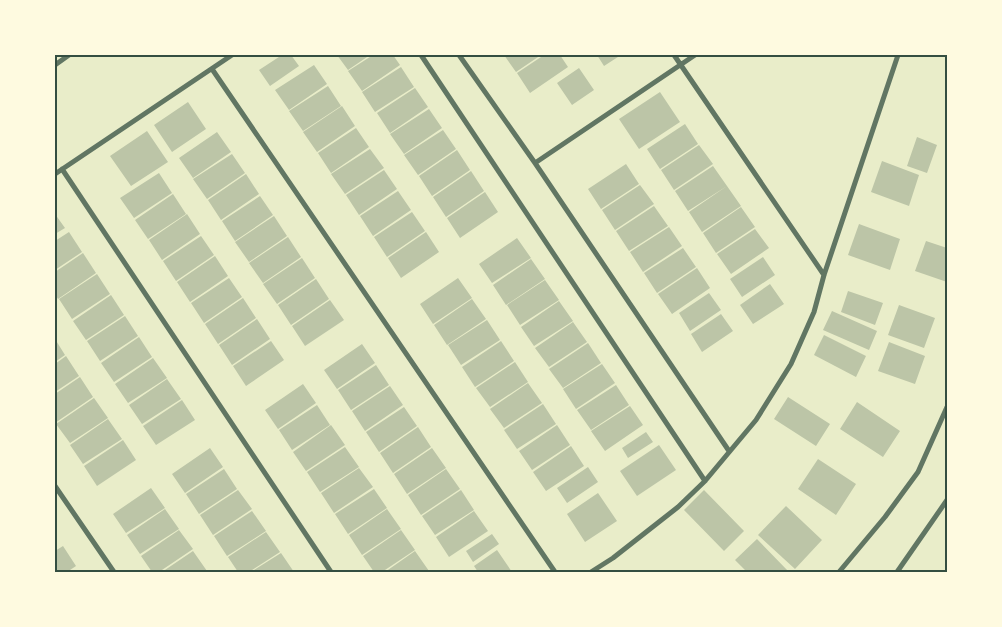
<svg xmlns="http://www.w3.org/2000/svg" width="1002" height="627" viewBox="0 0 1002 627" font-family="Roboto,sans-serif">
<rect width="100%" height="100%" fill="#e9edc9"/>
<path fill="#bcc5a7" d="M282,55H291L299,66L270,86L259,70Z
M337,55H370L348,70Z
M373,55H393L400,65L362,91L348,71Z
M504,55H541L516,72Z
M544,55H560L568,67L530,93L517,73Z
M597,55H621L604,66Z
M314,65L327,84L289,110L275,90Z
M401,67L414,87L375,112L362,92Z
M579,68L594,90L572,105L557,83Z
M328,86L341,106L303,131L289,111Z
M415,88L428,107L390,133L377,113Z
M660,92L680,122L639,149L619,119Z
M188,102L206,129L172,152L154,125Z
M342,106L355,126L317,152L303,132Z
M429,109L442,128L404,154L390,134Z
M685,124L698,144L660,169L647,149Z
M356,128L369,147L331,173L318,153Z
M443,130L456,149L418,175L404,155Z
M147,131L168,162L131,186L110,156Z
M217,132L231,152L193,178L179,158Z
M917,137L937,145L927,173L907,166Z
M699,145L713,164L674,190L661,170Z
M370,149L384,168L345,194L331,174Z
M457,150L470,170L432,196L419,176Z
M232,154L245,173L207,199L193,179Z
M882,161L919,175L909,206L871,192Z
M626,164L639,184L601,209L588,189Z
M713,166L727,186L688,211L675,191Z
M384,170L397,189L359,215L346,195Z
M471,171L484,191L446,217L433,197Z
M159,173L172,193L134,218L120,198Z
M246,174L259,194L221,220L208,200Z
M640,185L654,204L615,230L602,210Z
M727,186L741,206L702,232L689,212Z
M398,191L411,210L373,236L360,216Z
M485,192L498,212L460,238L447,218Z
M173,194L186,214L148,239L135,220Z
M260,196L273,215L235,241L222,221Z
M654,206L668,226L629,251L616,231Z
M741,207L755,227L716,253L703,233Z
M412,212L425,231L387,257L374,237Z
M55,214L65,228L55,234Z
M187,214L200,234L162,260L149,240Z
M274,216L287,236L249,262L235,242Z
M859,224L900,239L890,270L848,255Z
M669,227L682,246L643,272L630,252Z
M755,229L769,248L731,274L717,254Z
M69,232L82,252L55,270V241Z
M426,232L439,252L401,278L388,258Z
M201,236L214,255L176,281L163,261Z
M288,237L301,257L263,283L249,263Z
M517,238L531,258L492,283L479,264Z
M926,241L947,248V282L915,271Z
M683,248L696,267L657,293L644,273Z
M83,253L96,273L58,299L55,294V272Z
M215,256L228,276L190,302L177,282Z
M763,257L775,275L742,297L730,279Z
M302,258L315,278L277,304L263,284Z
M531,259L545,279L506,305L493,285Z
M697,268L710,288L672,314L658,294Z
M97,274L110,294L72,319L59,299Z
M229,278L242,297L204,323L191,303Z
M458,278L472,298L433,324L420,304Z
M316,279L329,299L291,325L278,305Z
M545,280L559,300L520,325L507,305Z
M770,284L784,304L753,324L740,305Z
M848,291L883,303L875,325L841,312Z
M709,293L721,310L690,331L679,313Z
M111,295L124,315L86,340L73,321Z
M243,298L256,318L218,344L205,324Z
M472,299L486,319L447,345L434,325Z
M330,300L344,320L305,346L292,326Z
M559,301L573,321L534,346L521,327Z
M899,305L935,318L924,348L888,335Z
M832,311L877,331L869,350L823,330Z
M721,314L733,331L702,352L691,334Z
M125,316L138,336L100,361L87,341Z
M257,319L270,339L232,365L219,345Z
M487,320L500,340L461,365L448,345Z
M573,322L587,342L549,367L535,348Z
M824,335L866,356L856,377L814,355Z
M139,337L152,357L114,382L101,363Z
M55,339L65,355L55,362Z
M271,341L284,360L246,386L233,366Z
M501,341L514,361L475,387L462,367Z
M889,342L925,356L915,384L878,371Z
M588,343L601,363L563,388L549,369Z
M362,344L375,363L337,389L324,370Z
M66,356L79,376L55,392V364Z
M153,358L167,378L128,403L115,384Z
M515,362L528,382L490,407L476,388Z
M602,364L615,383L576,409L563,389Z
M376,365L389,385L351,410L338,390Z
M80,377L93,397L55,423V394Z
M167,379L181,399L142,424L129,405Z
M528,383L542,403L504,428L490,409Z
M303,384L316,403L278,429L265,410Z
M616,385L629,405L591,430L577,410Z
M390,386L403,405L365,431L352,411Z
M788,397L830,424L816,446L774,419Z
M94,398L108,418L70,443L56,424Z
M182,400L195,420L156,445L143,426Z
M857,402L900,431L883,457L840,429Z
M543,404L556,424L517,449L504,430Z
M317,405L330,425L292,450L279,430Z
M630,406L643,425L605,451L591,431Z
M404,407L417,426L379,452L366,432Z
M108,419L122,439L83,464L70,445Z
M331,425L345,445L306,471L293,452Z
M557,425L570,445L532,470L519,451Z
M418,427L431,447L393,473L380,453Z
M646,432L653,442L628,458L622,448Z
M123,440L136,460L97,486L84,466Z
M659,445L676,470L637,496L620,471Z
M571,446L584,466L546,491L533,472Z
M345,447L359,467L320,492L307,472Z
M210,448L223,467L185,493L172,474Z
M432,448L446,468L407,494L394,474Z
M818,459L856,484L836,515L798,489Z
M588,467L598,482L567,503L557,488Z
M359,468L373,487L334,513L321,493Z
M224,469L237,489L199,514L186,494Z
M446,469L460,489L421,515L408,495Z
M151,488L165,508L126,533L113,514Z
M374,489L387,508L348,534L335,514Z
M238,490L252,509L213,535L200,515Z
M461,490L474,510L435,535L422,516Z
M704,490L744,531L724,551L684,510Z
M598,493L617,521L585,542L567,514Z
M786,506L822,540L795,569L758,535Z
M165,509L179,529L140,554L127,535Z
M387,509L401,529L362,555L349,535Z
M252,511L266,531L227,556L214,536Z
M474,511L488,531L449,557L436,537Z
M179,530L193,549L159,572H152L141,556Z
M401,530L415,550L382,572H374L363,556Z
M266,532L280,552L249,572H238L228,557Z
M492,534L499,544L473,562L466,551Z
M757,539L788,571L787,572H747L735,560Z
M63,546L76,566L67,572H55V551Z
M497,550L512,572H478L474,566Z
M193,551L207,571L204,572H162Z
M415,551L429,571L428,572H385Z
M281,553L294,572H251Z"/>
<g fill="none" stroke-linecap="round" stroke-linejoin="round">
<path stroke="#617663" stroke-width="5" d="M421,55L705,481
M459,55L535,163L729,451
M674,55L824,275
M55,65L69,55
M212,69L555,572
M535,163L695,55
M62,169L331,572
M55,174L232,55
M55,486L114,572
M591,572L613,558L678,507L705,481L756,420L791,364L814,312L824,275L898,55
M839,572L885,517L918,472L947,407
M897,572L947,500"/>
</g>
<rect width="1002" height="627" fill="none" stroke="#fefae0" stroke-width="112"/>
<rect x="56" y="56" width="890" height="515" fill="none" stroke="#344e41" stroke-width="2"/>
</svg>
